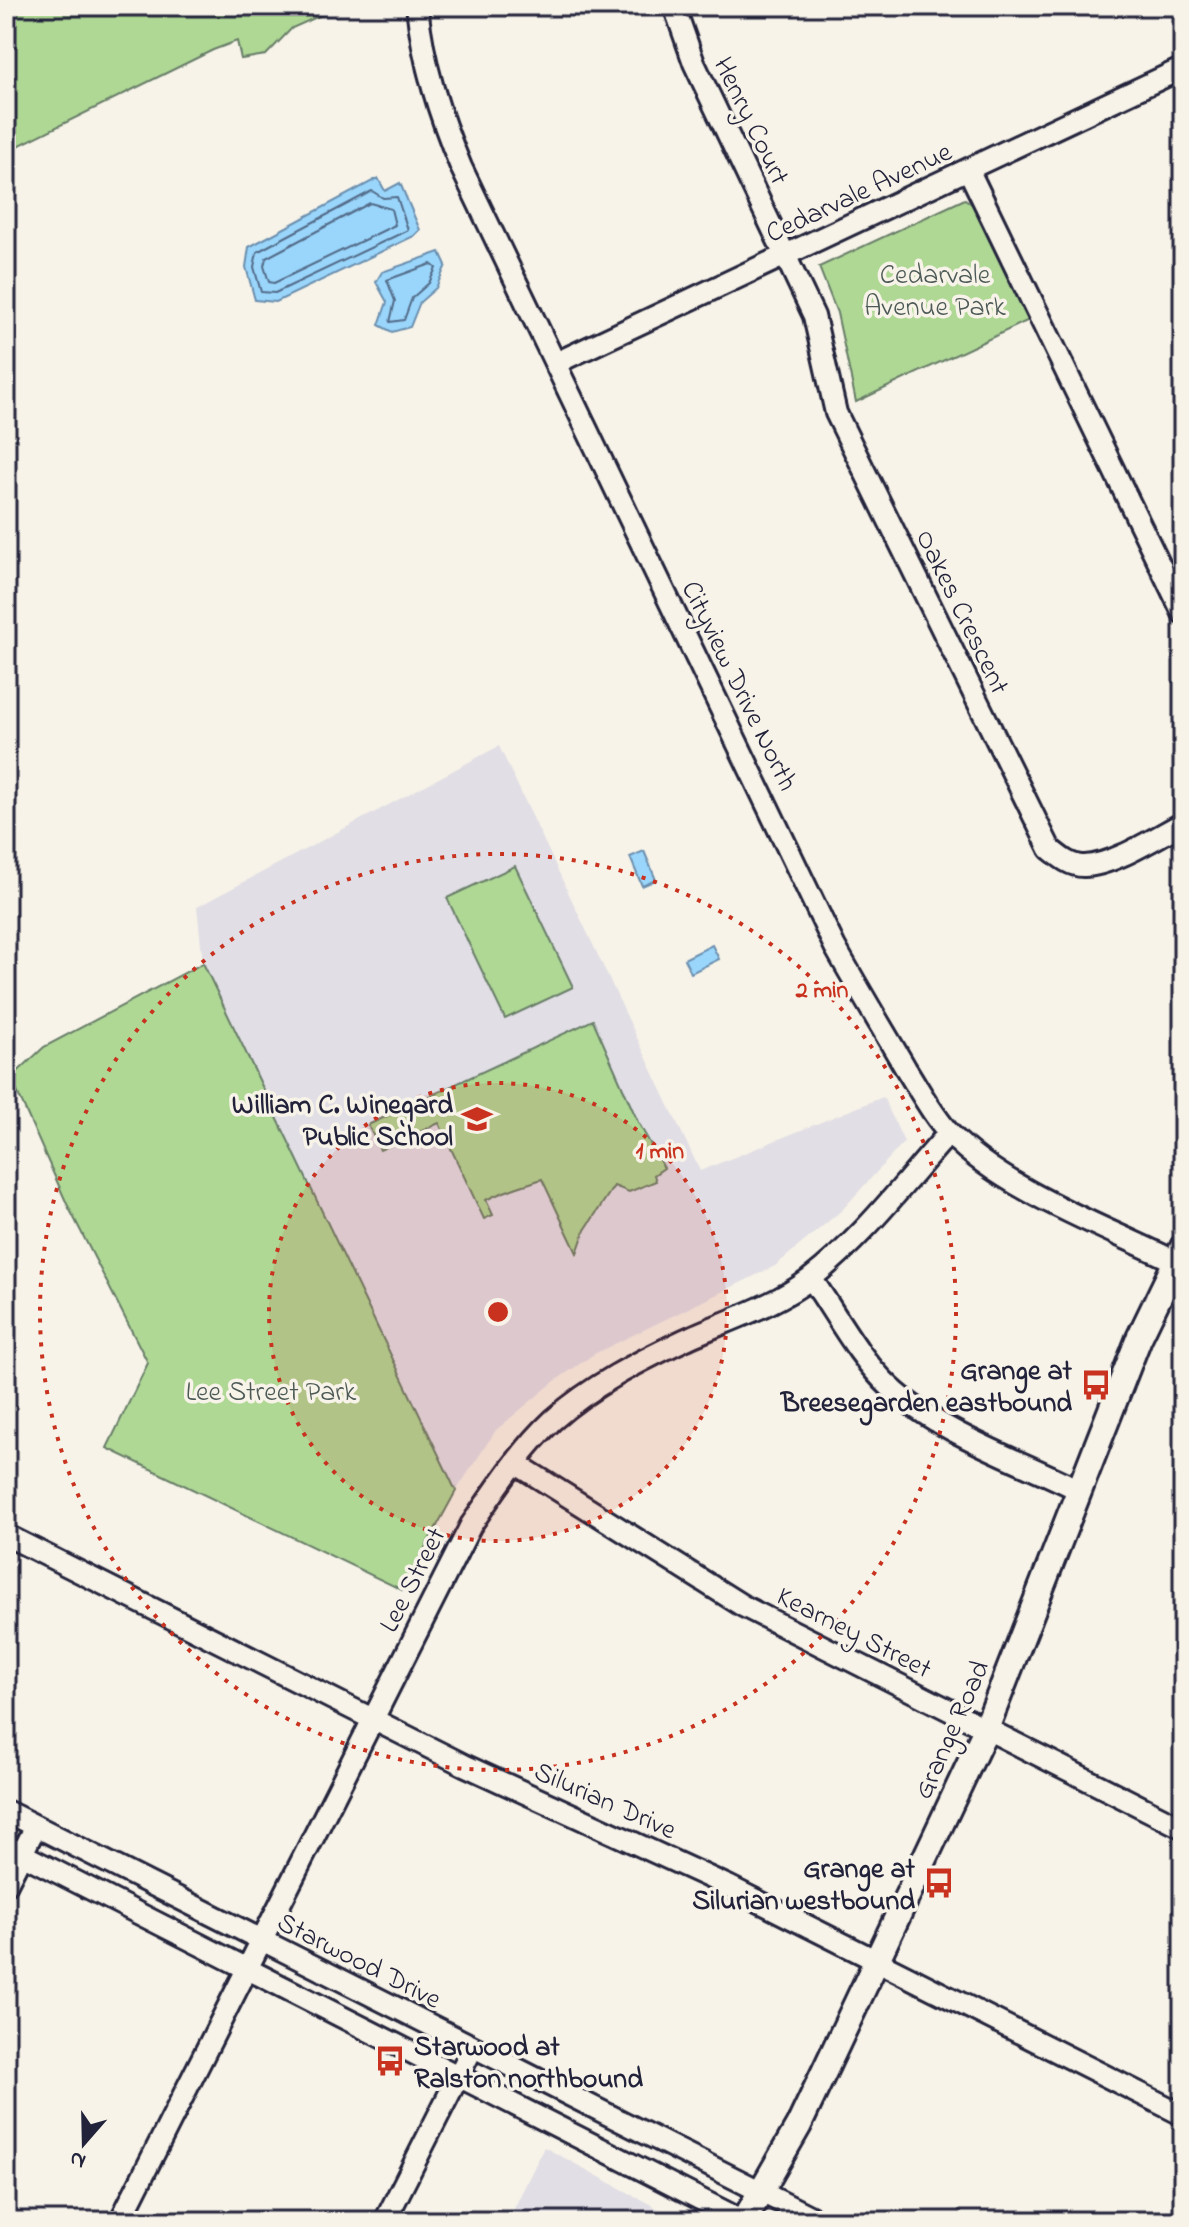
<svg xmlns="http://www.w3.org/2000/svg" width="1189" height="2227" viewBox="0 0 1189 2227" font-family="'Indie Flower',sans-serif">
<rect width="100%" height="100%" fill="#f7f3e8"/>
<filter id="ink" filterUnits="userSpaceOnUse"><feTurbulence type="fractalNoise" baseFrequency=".0125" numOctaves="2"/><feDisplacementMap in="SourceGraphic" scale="16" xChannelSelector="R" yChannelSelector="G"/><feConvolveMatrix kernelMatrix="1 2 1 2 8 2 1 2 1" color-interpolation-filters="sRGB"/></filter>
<g filter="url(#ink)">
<path fill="#e1dee5" d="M499,746L700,1171L883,1097L904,1142L842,1210L775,1266L594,1354L555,1381L496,1430L456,1491L203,963L197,907Z
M544,2147L681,2221H508Z"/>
<path fill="#afd895" stroke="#687d68" stroke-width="2" d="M6,6H350L337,8L292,28L266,55L241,59L237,41L213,50L6,152Z
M965,199L973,205L1029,320L856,402L837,313L819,267Z
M515,866L573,987L505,1019L447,898Z
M203,963L456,1491L402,1590L107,1448L148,1363L67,1204L11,1078L44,1047Z
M593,1020L638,1122L664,1168L654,1175L656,1181L629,1192L614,1186L585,1230L577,1253L542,1179C522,1186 505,1190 486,1200L493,1215L484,1219L439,1123L380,1150L368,1125Z"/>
<path fill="#9ad6fb" stroke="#6a8eae" stroke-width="2" d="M378,178L385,191L400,183L420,230L414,236L276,302L255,300L246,267L249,247Z
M440,252L446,265L436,288L420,302L410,327L392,332L379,325L387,302L376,282L382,272Z
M644,851L656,880L642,886L630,857Z
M712,945L719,959L691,973L684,959Z"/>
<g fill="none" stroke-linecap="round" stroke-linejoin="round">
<path stroke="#526a88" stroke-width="2" d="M372,191L383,198L397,197L408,230L275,293L261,292L254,267L257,252Z
M370,203L391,209L395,225L274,283L269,282L264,266L266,258Z
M431,264L436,268L429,283L412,298L404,320L390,322L395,301L387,280Z"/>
<g stroke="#22223b" stroke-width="26">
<path id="minor" d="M417,6C423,64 439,114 461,167L835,947C858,988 882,1028 906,1069C920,1091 933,1116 951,1135C1004,1190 1105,1227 1174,1261
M674,6L694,63L814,316L836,413L1050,849C1060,857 1070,866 1083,866C1111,867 1158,836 1183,823
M969,171L1183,613
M556,363L1183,68
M811,1278C836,1314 858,1357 890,1387C939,1433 1019,1460 1079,1490
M515,1463L743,1606L1183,1828
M6,1535L464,1765L728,1886L1183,2115
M6,1811L819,2221
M6,1846L743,2221
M6,1885L36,1826
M120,2221L471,1525C496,1489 521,1450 553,1420C591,1386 638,1362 684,1340C725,1321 773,1307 810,1279C862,1239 905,1182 949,1133
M385,2221L473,2047"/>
</g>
<g stroke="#22223b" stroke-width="30">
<path id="major" d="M744,2221L799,2125L986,1729L1139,1338L1183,1247"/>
</g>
<use href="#minor" stroke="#f7f3e8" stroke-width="20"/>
<use href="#major" stroke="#f7f3e8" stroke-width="24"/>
</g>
</g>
<circle cx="498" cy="1312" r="229" fill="#c8321e" fill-opacity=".12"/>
<g fill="none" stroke="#c8321e" stroke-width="4" stroke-dasharray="4 8">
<circle cx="498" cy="1312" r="229"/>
<circle cx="498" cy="1312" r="458"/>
</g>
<defs>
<g id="school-bare" transform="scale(2.4)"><path d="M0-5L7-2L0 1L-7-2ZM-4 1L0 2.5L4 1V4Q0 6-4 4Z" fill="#c8321e" stroke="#f7f3e8" stroke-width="2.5" paint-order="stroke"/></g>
<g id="bus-bare" transform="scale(2.4)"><path d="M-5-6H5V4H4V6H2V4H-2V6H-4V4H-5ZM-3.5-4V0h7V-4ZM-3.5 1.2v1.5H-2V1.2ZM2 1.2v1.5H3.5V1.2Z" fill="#c8321e" stroke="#f7f3e8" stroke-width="2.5" paint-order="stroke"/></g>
</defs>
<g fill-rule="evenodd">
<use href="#school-bare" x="477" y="1119"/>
<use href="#bus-bare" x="1096" y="1385"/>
<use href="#bus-bare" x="939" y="1883"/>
<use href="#bus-bare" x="390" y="2061"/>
</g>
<g text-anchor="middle" stroke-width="7" stroke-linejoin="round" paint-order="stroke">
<g font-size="28" fill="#22223b" stroke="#f7f3e8">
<text transform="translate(753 120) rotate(64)" y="10">Henry Court</text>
<text transform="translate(858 191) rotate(-25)" y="10">Cedarvale Avenue</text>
<text transform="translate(964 611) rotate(64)" y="10">Oakes Crescent</text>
<text transform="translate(741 685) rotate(64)" y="10">Cityview Drive North</text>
<text transform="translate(411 1579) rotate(-63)" y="10">Lee Street</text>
<text transform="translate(855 1631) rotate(27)" y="10">Kearney Street</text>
<text transform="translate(950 1729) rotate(-66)" y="10">Grange Road</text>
<text transform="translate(606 1799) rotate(24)" y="10">Silurian Drive</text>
<text transform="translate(360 1959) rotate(27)" y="10">Starwood Drive</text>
</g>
<g font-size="28" fill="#4c5956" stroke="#f7f3e8">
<text x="935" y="283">Cedarvale<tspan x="935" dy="32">Avenue Park</tspan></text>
<text x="271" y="1400">Lee Street Park</text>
</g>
<g font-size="28" font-weight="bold" fill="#22223b" stroke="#f7f3e8" text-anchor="end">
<text x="453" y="1113">William C. Winegard<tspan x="453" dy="32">Public School</tspan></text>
<text x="1072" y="1379">Grange at<tspan x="1072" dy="32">Breesegarden eastbound</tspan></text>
<text x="915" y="1877">Grange at<tspan x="915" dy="32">Silurian westbound</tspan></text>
<text x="414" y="2055" text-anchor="start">Starwood at<tspan x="414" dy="32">Ralston northbound</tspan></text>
</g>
</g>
<circle cx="498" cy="1312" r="12" fill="#c8321e" stroke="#f7f3e8" stroke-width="4"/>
<g font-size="24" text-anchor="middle" font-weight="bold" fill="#c8321e" stroke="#f7f3e8" stroke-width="7" stroke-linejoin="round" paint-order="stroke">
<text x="822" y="997">2 min</text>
<text x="660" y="1158">1 min</text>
</g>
<rect width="1189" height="2227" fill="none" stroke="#f7f3e8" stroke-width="32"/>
<rect x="16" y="16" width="1157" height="2195" fill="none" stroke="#22223b" stroke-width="3" filter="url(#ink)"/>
<g transform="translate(84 2143) rotate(200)" stroke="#f7f3e8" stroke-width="6" paint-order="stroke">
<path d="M0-6L14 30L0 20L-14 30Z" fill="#22223b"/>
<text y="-12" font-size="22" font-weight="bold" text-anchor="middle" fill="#22223b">N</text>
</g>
</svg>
